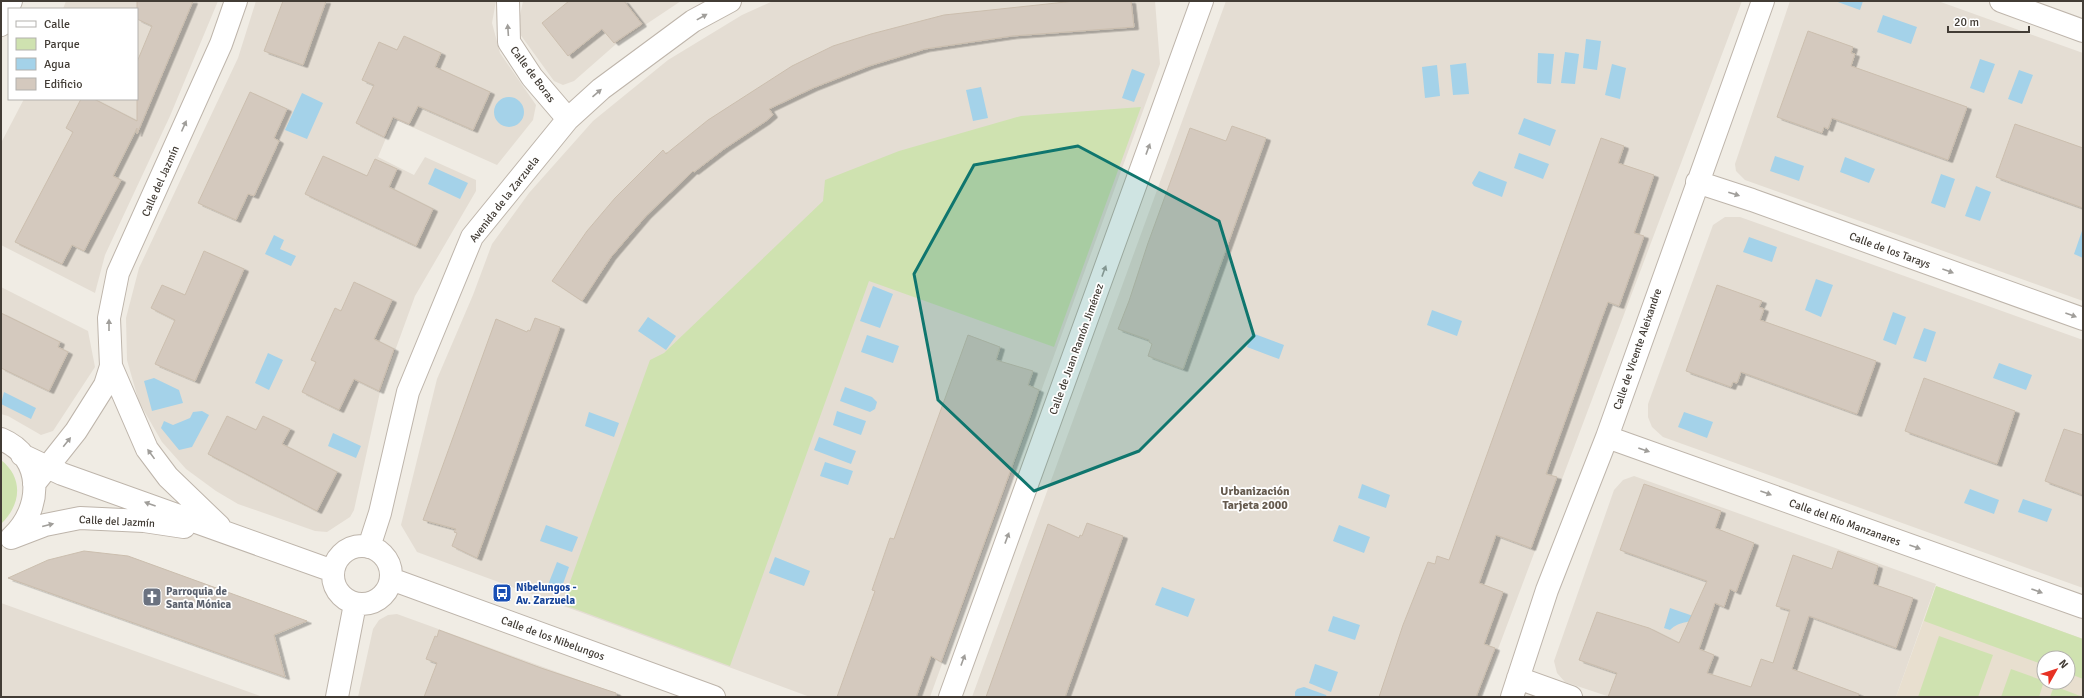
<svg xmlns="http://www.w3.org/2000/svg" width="2084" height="698" viewBox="0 0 2084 698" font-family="Signika,sans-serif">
<defs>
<filter id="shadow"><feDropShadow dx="4.5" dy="2.5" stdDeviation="0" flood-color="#0004"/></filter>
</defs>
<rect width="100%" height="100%" fill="#f0ece4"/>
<path fill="#e4ddd3" d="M66,1H218L170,116L105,255L95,293L1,245V143L24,99H137V9H63Z
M256,1H496L492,23L500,53L536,105L533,120L497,165L394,119L378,157L414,175L425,157L476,180V191L415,296L380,392L354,510L350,517L327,532L315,531L238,504L216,491L186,469L162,442L139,402L127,360L126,318L139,268L238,58Z
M523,1H681L615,45L574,81L563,85L554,81L517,30Z
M773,1H1155L1160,64L930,697H810L417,552L401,525L437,379L473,295L492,244L529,193L593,121L668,60L742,15Z
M1226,1H1742L1480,697H972Z
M1790,1H1938L2083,53V301L1745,180L1736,171L1735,164Z
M1725,217H1740L2083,340V588L1663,437L1652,427L1648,417V404L1713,225Z
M1,287L88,331L95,367L53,431L41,435L8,416L1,414Z
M1634,476L1936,584L1896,697H1610L1565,682L1557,673L1554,661L1614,490L1623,480Z
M1,603L263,697H1Z
M397,614L626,697H358L373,629L379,620L388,615Z"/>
<path fill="#e8dfcf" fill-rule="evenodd" d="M1936,586L2083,639V697H1896ZM2044,658H2068V682H2044Z"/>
<path fill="#cfe2b0" d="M1141,107L1054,347L869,281L730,666L562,604L650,360L664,353L823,201L825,180L899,151L1021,116Z
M1,460C24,478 21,505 1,524Z
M1936,586L2083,639V679L2068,673V658H2044V665L1924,621Z
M1939,636L1993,655L1978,697H1918Z
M2011,669L2044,681L2039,697H2001Z
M2054,686L2083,697H2050Z"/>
<path fill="#a4d2e9" d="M1835,1H1863L1860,10Z
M1883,15L1917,27L1911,44L1877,32Z
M1586,39L1601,41L1597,70L1583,68Z
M1565,52L1579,54L1575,84L1561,83Z
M1538,53L1554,54L1551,84L1537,83Z
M1980,59L1995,64L1984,93L1970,88Z
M1466,63L1469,94L1453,95L1450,65Z
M1612,64L1626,68L1620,99L1605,95Z
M1437,65L1440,96L1425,98L1422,67Z
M1132,69L1145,74L1134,102L1122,98Z
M2019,70L2033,75L2022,104L2008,99Z
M981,87L988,118L973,121L966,90Z
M302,93L323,103L307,139L285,130Z
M494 112a15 15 0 1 1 30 0a15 15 0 1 1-30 0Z
M1524,118L1556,130L1550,146L1518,134Z
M1519,153L1549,164L1543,179L1514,168Z
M1775,156L1804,166L1799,181L1770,171Z
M1845,157L1875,169L1869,183L1840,172Z
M435,168L468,183L460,199L428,184Z
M1479,171L1507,182L1502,197L1474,186L1472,183Z
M1941,174L1955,179L1945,208L1931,203Z
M1976,186L1991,192L1980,221L1965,216Z
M2083,228V258L2074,254Z
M274,235L284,240L280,249L296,256L291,266L265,254Z
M1749,237L1777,247L1772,262L1743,252Z
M1816,279L1833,285L1821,317L1805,310Z
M873,286L893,294L880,328L860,321Z
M1432,310L1462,321L1457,336L1427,325Z
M1893,312L1906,317L1896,345L1883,340Z
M648,317L676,336L666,350L638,331Z
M1924,328L1936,332L1926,362L1913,358Z
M1252,333L1284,345L1279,359L1247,347Z
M867,335L899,346L893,363L861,352Z
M268,353L283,360L269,390L255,383Z
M1999,363L2032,375L2026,390L1993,378Z
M154,378L179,390L183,403L152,411L144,381Z
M845,387L872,397L877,402L875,409L870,412L840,401Z
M4,392L36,408L31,419L1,404Z
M202,411L209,415L192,447L179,450L161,428L164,421L173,425L190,418L193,412Z
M837,411L866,421L861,435L833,425Z
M589,412L619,423L614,437L585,426Z
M1684,412L1713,422L1707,438L1678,427Z
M333,433L361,446L356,458L328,446Z
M819,437L856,451L851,464L814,450Z
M825,462L853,471L848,485L820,476Z
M1362,484L1390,495L1386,508L1358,498Z
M1970,489L1999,500L1994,514L1964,503Z
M2023,499L2052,509L2047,522L2018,512Z
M546,525L578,537L572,552L540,541Z
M1339,525L1370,537L1364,553L1333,541Z
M775,557L810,571L804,586L769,573Z
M557,562L569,567L559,595L546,590Z
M1162,587L1195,599L1188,617L1155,605Z
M1670,608L1699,618C1687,624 1681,620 1670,630L1664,628Z
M1333,616L1360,625L1355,640L1328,631Z
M1315,664L1338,672L1331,692L1309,683Z
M1304,687L1326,695L1327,697H1295V692L1297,689Z"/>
<path fill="#d4c9be" stroke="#cbbeae" filter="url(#shadow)" d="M137,1H193L137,134V128L113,176L121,180L84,251L72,245L62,264L15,242L73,132L66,128L81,99H94L137,121V62L152,26L137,19Z
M283,1H326L303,65L264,51Z
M569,1H624L642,24L614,43L602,29L568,56L542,23Z
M1075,1H1131L1134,27L1012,36L925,49L869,66L813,88L769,109L773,115L766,121L724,149L694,172L693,171L646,216L611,257L582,301L552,281L587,231L615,198L663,150L666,154L708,120L792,66L833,46L871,34L944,15Z
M1808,31L1853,47L1851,53L1855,54L1851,66L1967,107L1948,160L1832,118L1828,129L1824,127L1822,133L1777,117Z
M404,36L441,53L435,67L490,92L473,130L418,106L409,124L393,117L384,137L356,123L374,85L362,80L379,42L397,50Z
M250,92L287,109L274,138L279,141L254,196L248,194L236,220L198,203Z
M2015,124L2083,148V208L1996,177Z
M1232,126L1266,138L1183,369L1148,356L1152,344L1149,342V340L1118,329L1129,301L1148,243L1190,128L1226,141Z
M1601,138L1624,146L1618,163L1654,175L1634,233L1644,236L1619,306L1608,302L1603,315L1546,474L1557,477L1531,548L1496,535L1479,583L1503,592L1484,644L1495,648L1476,697H1379L1403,625L1428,562L1435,564L1437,556L1449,560Z
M323,156L367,176L375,159L397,169L389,187L433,209L416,246L305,194Z
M204,251L244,269L195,381L155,364L175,320L151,308L162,285L185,295Z
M354,282L392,300L374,339L394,349L379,391L354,379L339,410L302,392L316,362L311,360L335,308L341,311Z
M1717,285L1762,301L1759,307L1764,309L1760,320L1876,361L1857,414L1741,372L1737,383L1733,382L1731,387L1686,371Z
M1,313L60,342L58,347L68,352L49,391L1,368Z
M535,318L560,327L477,558L452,546L457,533L454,532L456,529L423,520L496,319L527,332L528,330L530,331Z
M968,335L1000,347L996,360L1033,371L1028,385L1039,390L1031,414L941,662L931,656L916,697H837L875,591L872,590L890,538L894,539Z
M1924,378L2015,411L1997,464L1905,431Z
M227,416L256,430L263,416L290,429L282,444L337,472L317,511L208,454Z
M2064,429L2083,435V495L2045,481Z
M1644,484L1721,511L1715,528L1754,543L1736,592L1730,589L1724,607L1715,603L1699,649L1714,655L1707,673L1751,687L1761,659L1773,663L1790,610L1776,606L1793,555L1832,569L1838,551L1878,566L1873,584L1913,598L1896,648L1809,616L1792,669L1859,694L1858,697H1608L1617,673L1579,660L1597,612L1649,628L1679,643L1707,581L1620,550Z
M1087,523L1123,536L1065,697H986L1048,524L1079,538L1080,535L1082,536Z
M84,551L128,556L307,621L274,635L285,677L8,578L48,560Z
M439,630L541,668L616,693V697H424L437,663L426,659L435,636L437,637Z"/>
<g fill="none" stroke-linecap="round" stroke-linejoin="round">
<g stroke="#beb5ab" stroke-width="24">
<path id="street" d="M508,1L509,42L532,77L568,119
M2001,1L2083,31
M1,25L11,1
M1697,182L1752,200L2083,319
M111,366L147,449L168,477L219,526
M1607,437L2083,607
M1,439C44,457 43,508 12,537
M22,455L62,474L333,571
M34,484L76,431L105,385L111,366L109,318L118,273L221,44L236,1
M11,538L45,525L80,518L144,521L184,527
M333 575a29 29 0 1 1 58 0a29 29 0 1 1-58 0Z
M369,547L380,513L408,392L472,237L568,119L601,89L693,21L730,1
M391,579L714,697
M1518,678L1571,697
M337,697L355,604
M950,697L1202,1
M1512,697L1547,590L1607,437L1763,1"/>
</g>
<use href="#street" stroke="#fff" stroke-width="22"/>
</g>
<defs><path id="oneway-solid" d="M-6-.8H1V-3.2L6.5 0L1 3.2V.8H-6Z"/></defs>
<g fill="#a09e9a">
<use href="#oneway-solid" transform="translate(702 17) rotate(-29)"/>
<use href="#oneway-solid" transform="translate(508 30) rotate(-94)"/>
<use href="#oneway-solid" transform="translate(597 93) rotate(-41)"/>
<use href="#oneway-solid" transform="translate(184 126) rotate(-66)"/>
<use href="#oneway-solid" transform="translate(1148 149) rotate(-70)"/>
<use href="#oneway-solid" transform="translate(1734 194) rotate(18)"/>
<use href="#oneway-solid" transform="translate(1104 271) rotate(-70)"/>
<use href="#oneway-solid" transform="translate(1948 271) rotate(20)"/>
<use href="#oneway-solid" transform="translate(2071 315) rotate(20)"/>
<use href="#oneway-solid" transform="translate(109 325) rotate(-90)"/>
<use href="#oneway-solid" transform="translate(67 442) rotate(-51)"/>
<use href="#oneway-solid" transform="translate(1644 450) rotate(19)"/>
<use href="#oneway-solid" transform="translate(151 454) rotate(-126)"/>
<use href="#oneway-solid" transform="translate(1766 493) rotate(20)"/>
<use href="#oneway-solid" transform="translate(150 504) rotate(-160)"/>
<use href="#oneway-solid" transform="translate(48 525) rotate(-14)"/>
<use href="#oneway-solid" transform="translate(1007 538) rotate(-70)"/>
<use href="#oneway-solid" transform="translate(1915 547) rotate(20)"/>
<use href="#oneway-solid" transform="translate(2037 591) rotate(20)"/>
<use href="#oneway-solid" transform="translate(963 660) rotate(-70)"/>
</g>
<path fill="#0f766e" fill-opacity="0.2" stroke="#0f766e" stroke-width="3" stroke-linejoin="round" d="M1078,146L1219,221L1254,336L1139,451L1034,491L938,400L914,274L974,165Z"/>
<defs>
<g id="bus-square" transform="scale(1)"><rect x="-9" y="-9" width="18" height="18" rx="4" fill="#1a4fb4" stroke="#fff"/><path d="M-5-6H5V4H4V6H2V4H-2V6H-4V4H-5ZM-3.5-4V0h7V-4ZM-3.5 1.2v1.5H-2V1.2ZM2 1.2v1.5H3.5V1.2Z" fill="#fff"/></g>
<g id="church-square" transform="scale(1)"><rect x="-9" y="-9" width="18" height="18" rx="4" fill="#6b7280" stroke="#fff"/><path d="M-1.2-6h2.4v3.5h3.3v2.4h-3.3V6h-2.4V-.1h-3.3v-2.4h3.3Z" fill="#fff"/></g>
</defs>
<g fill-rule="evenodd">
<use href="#bus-square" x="502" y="593"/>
<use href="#church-square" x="152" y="597"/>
</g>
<g text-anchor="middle" stroke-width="3.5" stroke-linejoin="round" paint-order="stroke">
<g font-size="11" fill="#423c35" stroke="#fff">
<text transform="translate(533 74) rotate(53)" y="4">Calle de Boras</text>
<text transform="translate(160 181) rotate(-66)" y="4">Calle del Jazmín</text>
<text transform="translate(504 199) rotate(-52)" y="4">Avenida de la Zarzuela</text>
<text transform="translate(1890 250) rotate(20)" y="4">Calle de los Tarays</text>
<text transform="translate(1076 349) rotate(-70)" y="4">Calle de Juan Ramón Jiménez</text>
<text transform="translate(1637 349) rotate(-71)" y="4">Calle de Vicente Aleixandre</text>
<text transform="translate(117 521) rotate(3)" y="4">Calle del Jazmín</text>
<text transform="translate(1845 522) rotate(20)" y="4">Calle del Río Manzanares</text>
<text transform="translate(553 638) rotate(20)" y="4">Calle de los Nibelungos</text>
</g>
<g font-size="11" font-weight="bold" fill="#164399" stroke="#fff" text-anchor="start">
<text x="516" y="591">Nibelungos -<tspan x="516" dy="13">Av. Zarzuela</tspan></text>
</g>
<g font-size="11" font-weight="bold" fill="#5b616d" stroke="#fff" text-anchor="start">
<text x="166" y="595">Parroquia de<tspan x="166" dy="13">Santa Mónica</tspan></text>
</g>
<g font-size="12" font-weight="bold" fill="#64594d" stroke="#fff">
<text x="1255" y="495">Urbanización<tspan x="1255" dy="14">Tarjeta 2000</tspan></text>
</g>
</g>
<rect width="2084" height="698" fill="none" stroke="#423c35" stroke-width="4"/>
<rect x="8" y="8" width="130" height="92" fill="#ffffff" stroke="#b3b1ae"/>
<rect x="16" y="21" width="20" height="6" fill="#ffffff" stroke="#b3b1ae"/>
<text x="44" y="28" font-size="12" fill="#423c35">Calle</text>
<rect x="16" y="38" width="20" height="12" fill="#cfe2b0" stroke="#b3b1ae"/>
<text x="44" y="48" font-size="12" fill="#423c35">Parque</text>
<rect x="16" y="58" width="20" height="12" fill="#a4d2e9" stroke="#b3b1ae"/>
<text x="44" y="68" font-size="12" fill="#423c35">Agua</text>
<rect x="16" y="78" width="20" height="12" fill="#d4c9be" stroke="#b3b1ae"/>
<text x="44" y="88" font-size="12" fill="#423c35">Edificio</text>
<g transform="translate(2056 670) rotate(51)"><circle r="19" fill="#ffffff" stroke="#b3b1ae"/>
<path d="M0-3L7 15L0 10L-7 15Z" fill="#e73224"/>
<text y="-6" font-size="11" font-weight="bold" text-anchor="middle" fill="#423c35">N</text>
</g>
<path d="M1948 26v6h81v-6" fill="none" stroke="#423c35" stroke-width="2"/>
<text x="1954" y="26" font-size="12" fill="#423c35" stroke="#ffffff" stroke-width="3" paint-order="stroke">20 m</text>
</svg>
